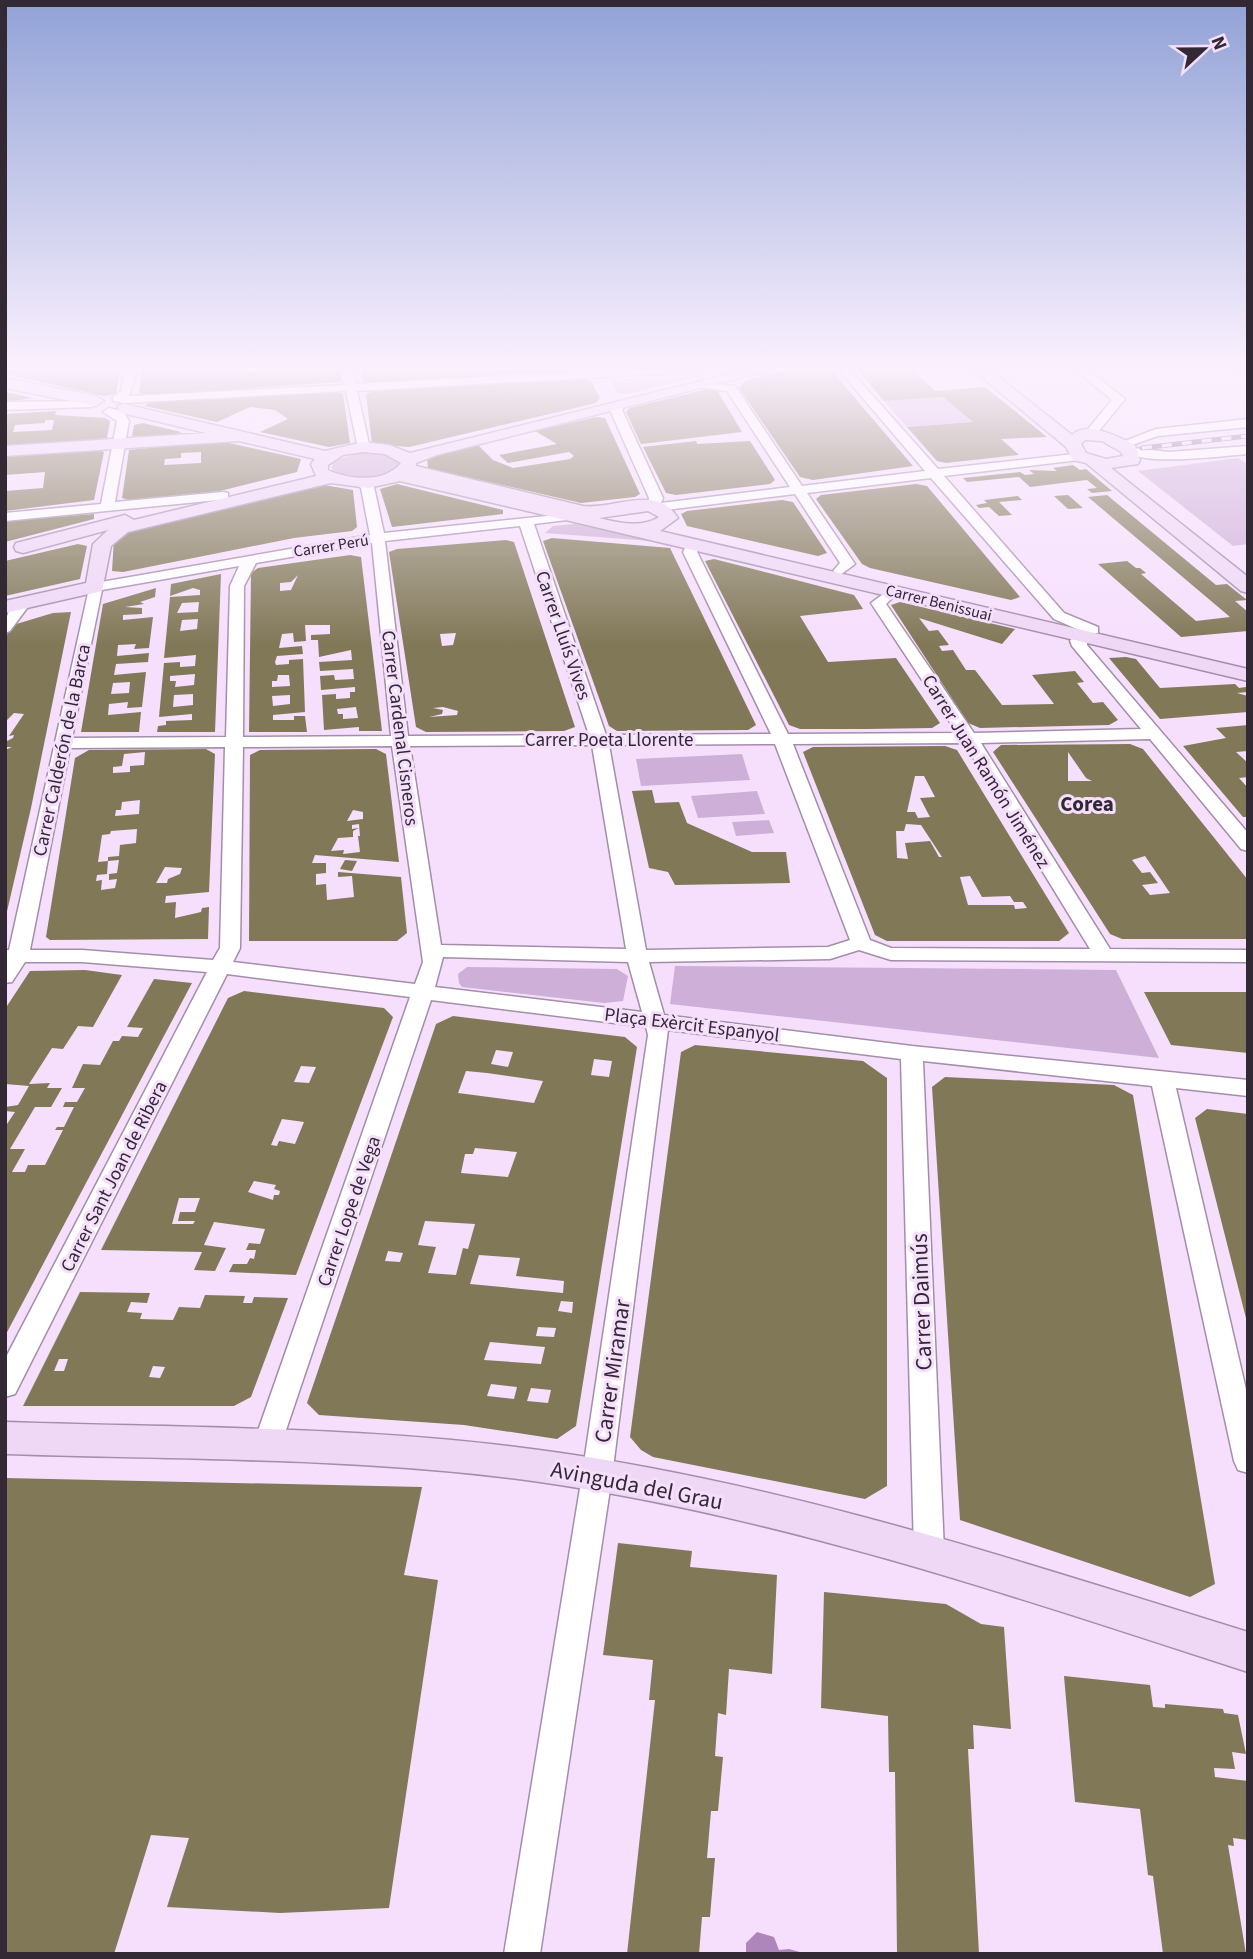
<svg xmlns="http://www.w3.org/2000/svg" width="1253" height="1959" viewBox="0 0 1253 1959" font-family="'Source Sans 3',sans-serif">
<rect width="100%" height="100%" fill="#f6dffd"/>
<path fill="#ceafd7" d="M716,373L627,394L618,393L610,380Z
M943,397L973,422L907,427L884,401Z
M363,452L384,453L400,463C389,482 346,483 331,468L335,460Z
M1238,458L1248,465V544L1233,546L1138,471Z
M574,524L580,525L651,541L545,533L553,526Z
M742,754L750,780L641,786L636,759Z
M757,791L765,814L698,818L691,796Z
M769,820L774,833L736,836L732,822Z
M675,966L1116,970L1159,1058L670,1004Z
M467,967L617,969L628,976L623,1001L604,1003L462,987L459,983L458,974Z"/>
<path fill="#af86bc" d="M757,1932L774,1937L779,1950L789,1949L807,1954H746V1943Z"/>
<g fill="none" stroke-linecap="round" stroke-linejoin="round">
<path stroke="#af86bc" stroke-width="4.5" d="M1235,370L1248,371"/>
</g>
<path fill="#817858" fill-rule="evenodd" d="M5,370H120L116,394L104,396L5,374Z
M142,370H340L341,382L145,395L139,393Z
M361,370H578V372L371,384L363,382Z
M782,370H831L913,466L813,480L800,477L739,388L745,381Z
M858,370H913L935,391L985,387L1047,437L1001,439L1019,455L946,463L937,461L907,427L973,422L943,397L884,401Z
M582,379L591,381L600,398L596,403L409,447L372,444L366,394L373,391Z
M708,389L717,390L742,432L641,444L626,412L630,408Z
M5,392L33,398L5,402Z
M336,392L343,394L350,443L329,447L260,432L288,419L275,410L250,407L217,422L145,406L150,402Z
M56,411L55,415L105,418L110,421L107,438L5,447V414ZM45,420H54L52,430L13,432L15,425L45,423Z
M596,417L605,418L640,494L635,497L581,503L428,468L427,458L478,445L493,460L513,468L570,459L574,456L569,452L508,463L499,455L557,444L535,431Z
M143,423L181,432L178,436H132L134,425Z
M220,441L301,459L297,472L220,491L129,500L122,498L129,450ZM201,452V463L164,465L165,459L181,458V453Z
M696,441L697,444L750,441L775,480L770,484L676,495L666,493L643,447Z
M96,449L104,452L94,500L5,511V491L43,488L45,472L5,475V456Z
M1073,465L1080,470L1086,469L1112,491L1092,493L1087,489L1097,488L1087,480L1030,487L1019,477L967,482L963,478L1020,472L1025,475L1034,474L1029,470L1057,471L1053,468Z
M318,484L353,490L357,527L352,531L294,538L123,572L112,571L114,539L121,533Z
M397,484L503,510V514L392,527L380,489Z
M916,484L927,486L1020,597L1011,600L870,568L862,564L816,499L821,495Z
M1068,495L1083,508L1068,509L1054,496Z
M1107,495L1216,585L1227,584L1247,600L1235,601L1248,612V631L1181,637L1098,564L1127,561L1136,568H1140L1146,573L1141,574L1196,621L1230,617L1088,497Z
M1018,496L1022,500L999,502L1012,515L999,516L989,507L979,508L976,505L987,503L984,500Z
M782,500L793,502L827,553L818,556L687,526L681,514L687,511Z
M94,514V519L5,542V521Z
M552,538L670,548L756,725L748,730L617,731L609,726L543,541Z
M506,540L514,542L575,727L564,731L426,732L416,727L389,552L397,549ZM456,633L453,645L442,646L440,634ZM443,707L458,711L457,715L429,717L442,714L443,710L433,708Z
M78,544L87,546L80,579L5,596V561Z
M350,555L361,557L382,731H359V727L324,730L322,695L336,694V699L350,698V692H355V687L321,690L320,676L334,675L335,680L354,679L353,669L320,671L319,662L352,660L351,650L319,657L318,640H311V635L330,634V625H305L306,641L294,642L293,633L282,634L279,648L302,646L303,654L277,656L275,662L276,665L289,664V660L303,659L305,712L273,715V720H294V716H305L307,732H249L251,573L258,568ZM298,575L291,590L280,591V583L291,582ZM278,675H289L290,686L272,687V681H277ZM290,695V704L273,706L272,696ZM356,707L358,718L343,719V714H338L337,709Z
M714,559L854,595L863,609L800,616L828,662L896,658L940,723L932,728L867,729H800L789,725L705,561Z
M221,574L215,732H157L158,726L166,725V721L192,720V714L159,717L164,663L180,662V667L195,666L196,655L164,658L170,597L200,595V590L193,588L170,596L171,584ZM199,602L198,612L177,613L182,603ZM198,619L197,629L180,631L182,620ZM195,674L194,685L175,687L176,681H170V676ZM193,694V705L173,707L174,695Z
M156,588L155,597L140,602L144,604L125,607L142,608V614L123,615V620L153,617L149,648L134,649L136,644L118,645L117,656L149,653L148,662L116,664L114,675L146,672L142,707L127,708L128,702L109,704L108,715L141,712L139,732H81L103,604ZM130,682L129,693L111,694L113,683Z
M900,602L1015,629L1002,644L919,618L929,631L938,630L949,645L939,646L942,651L953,650L966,670H975L1002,705L1054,704L1032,675L1075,671L1084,682L1077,683L1093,703L1103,702L1118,720L1109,725L980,728L968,723L891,605Z
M71,612L31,808L5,920V750L12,747H5V742L13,738L14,735L9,736L24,714L14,713L5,722V638L13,625L53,613Z
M1126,657L1136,659L1160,688L1235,684L1239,688L1246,687L1248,692L1237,693L1248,696V712L1160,719L1109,658Z
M1248,725V751L1236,752L1248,763V777L1239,778L1248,788V817H1243L1183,746L1226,738L1216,728Z
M1130,744L1143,749L1248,880V939H1122L1110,934L993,752L1001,745ZM1068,752L1086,778L1092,781H1068ZM1145,856L1170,893L1150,895L1142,885L1158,883L1150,872L1142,873L1132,860Z
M945,746L957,750L1069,933L1059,941H887L875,935L803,752L813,747ZM915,776H924L935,797L920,798L930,817L918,818L915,812H907ZM906,824L921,825L942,857H939L930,841L905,843L908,859L897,858L896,831H904ZM970,876L982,897L1010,896L1014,902H1023L1027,908L1015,909L1014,905H968L960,877Z
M206,749L215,754L209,892L166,896L165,903L176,902L175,918L201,912L202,908L209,907L208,939L50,940L46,937L75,758L89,750ZM145,752L144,765L130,766V772L113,773V767L122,766L124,754ZM140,800L139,814L115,816L116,810H121L122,802ZM137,829L136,843L120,845L119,856L108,857V861L119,860L117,873L109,874V880L117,879L115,888L101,890L102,880L96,881L97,875L107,874L108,861L98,862L102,835L110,834L111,831ZM165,867L182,868L180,874L168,879L167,883H156Z
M376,749L386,754L399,862L315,855L312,863H326V873L316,874V885L326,884L327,900L354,897L352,876L338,877V872L401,877L407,933L397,941H249L250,755L260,750ZM353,810L363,812V819L347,821ZM359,824L360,836H358L360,852L343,854L344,850L331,851L338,838L353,837V831L359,828L352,829V825Z
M652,790L655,803L679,802L687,823L752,852H786L790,883L675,885L668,872L649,868L632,791Z
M345,860L357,861L352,871L340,869Z
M85,970L122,975L93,1027L78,1026L63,1049L52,1048L29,1084L50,1083L47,1088H62L51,1107H35L10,1149H25L12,1172H25L28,1165H45L63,1130H55L57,1127H64L74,1107H63L65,1102H77L85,1088H72L83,1064L100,1065L113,1041H119L122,1036L138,1037L143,1028L127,1027L154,979L192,983L5,1336V1127L15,1112L5,1111V1107L18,1105L29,1086L5,1084V1009L30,971Z
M244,991L384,1008L393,1017L296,1275L229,1272L233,1264H247L250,1258L254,1259L256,1250H246L249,1243L260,1244L265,1229L214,1222L204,1245L226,1248L215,1271L194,1270L202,1252L101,1250L228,998ZM301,1066L316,1067L309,1083L294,1082ZM282,1119L304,1122L295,1144L279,1141L277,1146L271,1145ZM254,1181L276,1185L274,1189L280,1191L279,1195H274L273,1200L248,1192ZM179,1198H200L195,1212H180L178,1221H195L193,1224H172Z
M1144,992H1248V1053L1171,1045Z
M453,1016L625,1037L637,1047L576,1426L557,1439L464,1425L319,1415L307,1403L436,1024ZM496,1050L513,1052L508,1067L491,1064ZM594,1059L612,1061L609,1077L591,1075ZM466,1071L487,1073L543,1081L534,1103L458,1093ZM475,1148L517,1152L508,1177L461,1173L465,1154H473ZM425,1221L475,1224L468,1249L463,1248L456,1275L428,1273L436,1247L418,1245ZM388,1251L403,1253L400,1262L385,1261ZM479,1255L520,1258L516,1276L564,1281L563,1293L470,1284ZM561,1301L573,1302L572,1313L558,1311ZM538,1327L556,1328L554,1337L536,1336ZM490,1342L545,1347L541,1364L484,1360ZM491,1384L517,1387L514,1399L487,1396ZM531,1388L551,1390L548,1403L527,1401Z
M695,1045L863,1061L887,1078V1486L865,1499L653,1457L641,1450L630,1437L681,1052Z
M945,1077L1114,1085L1133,1095L1215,1584L1190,1597L960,1520L932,1087Z
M1207,1109L1248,1114V1326L1195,1118Z
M80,1292L150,1293L147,1303L131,1302L127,1312L142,1313L140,1319L173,1320L179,1307L200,1308L205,1295L245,1296L243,1303H252L254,1297L288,1298L251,1397L234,1406H23ZM59,1359H68L64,1371H54ZM153,1366L165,1367L160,1378L149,1377Z
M5,1478L422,1487L404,1575L438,1580L389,1908L280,1913L167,1907L189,1838L151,1835L114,1954H5Z
M618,1543L692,1551L690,1567L777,1575L772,1674L729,1669L726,1715L718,1713L715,1756L723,1757L718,1811H711L707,1858H715L710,1917H702L699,1954H627L655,1700H649L653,1660L603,1655Z
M824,1592L946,1604L981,1624L1004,1627L1011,1729L973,1725L974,1749H968L979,1954H897L895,1772H889L888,1716L821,1708Z
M1064,1676L1150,1685L1153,1707L1165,1708V1704L1223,1709L1224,1713L1238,1715L1246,1754L1232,1752L1235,1769L1214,1768L1215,1777L1248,1781V1840L1233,1838L1234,1846L1228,1845L1246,1954H1163L1153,1876L1148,1875L1140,1809L1075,1802Z"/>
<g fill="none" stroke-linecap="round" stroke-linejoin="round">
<g stroke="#a38eaa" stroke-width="3">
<path id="street" d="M125,370H137L129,396L344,385L341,370H353L356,384L609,370H681L676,373L357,391L370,448L364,452L358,448L346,391L125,403L113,401V397L121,391Z
M839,370H850L938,469L1083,453V459L1079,460L944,476L1064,613L1098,627V633H1087V645L1248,833V851L1241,849L1150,739L981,743L1110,949L1248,950V962L891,960L859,950L830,959L649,962L664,1015L912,1046L1248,1080V1096L1176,1088L1248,1398V1473L1238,1470L1234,1461L1152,1086L923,1061L944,1551L940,1560L929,1564L918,1560L914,1551L901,1059L668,1030L612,1476L540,1954H504L582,1476L648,1035L646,1027L431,1000L281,1445L277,1453L267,1457L257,1453L253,1445L410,997L227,974L15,1394L5,1397V1359L207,972L82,962H25L12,982L5,983V950H9L90,584L370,535L361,488L355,482L361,478L374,487L384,533L575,513V519L534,524L606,735L771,734L683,552L688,542L693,541L700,545L697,552L788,734L957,733L871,603L893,587L900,591L886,604L974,733L1141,729L1072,646L1070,641L1076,633H1086L1054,619L931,478L807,493L855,564L840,575L833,571L840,563L795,494L658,511L648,509L649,498L610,410L614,404L624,406L622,410L663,498L661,503L790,487L727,391L698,387L696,385L702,382L735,386L802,486L925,471ZM520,526L589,735L408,736L385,541ZM372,543L391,736L243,737L244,586L256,563ZM239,566L230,586L226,737L72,738L102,590ZM964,743L1090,949L891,948L870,940L793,744ZM775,744L850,940L828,947L646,950L609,745ZM592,745L626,949L441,945L410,746ZM392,746L423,962L415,984L233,962L240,948L243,747ZM225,747L220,948L213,960L82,950H30L70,748ZM443,957L628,962L642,1012L435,987Z
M1076,370H1088L1125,399L1094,437L1090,438L1084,434L1112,400Z
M95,401V405L91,407L5,410V402Z
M109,408L124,412L129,421L115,502L223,492L228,493V499L5,521V513L101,504L117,421L103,412Z
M1248,419V427L1158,436L1123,448L1117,444L1156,429Z
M1248,446V454C1222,456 1145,466 1127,452L1133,448L1169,452Z
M23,600L30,604L10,631L5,633C5,619 8,604 23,600Z"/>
</g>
<g stroke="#a38eaa" stroke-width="3">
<path id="secondary" d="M745,370H772L437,455L416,463V466L583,506C615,510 656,483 678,518L660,531L1248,669V681L400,481L368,488L331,483L128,532L111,546L102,591L5,613V601L86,583L93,544L108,530L23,553L16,551L14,547L16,543L125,515L134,520L316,476L311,464L315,459L239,441L5,456V446L206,433L118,412V406L124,404L325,451L363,442L389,445L410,453ZM363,452L385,454L401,463C385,483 350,480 328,470V465L343,455ZM648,511L659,517C642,528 618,523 599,518Z
M973,370H990L1072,435C1088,420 1118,437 1135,445L1140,460L1138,464L1111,468L1248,577V593L1241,591L1086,463L1073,460L1066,447ZM1085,440L1102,441L1121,452L1123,456L1106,459L1086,453L1081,444Z
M5,378L96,396L104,401L96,406L5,388Z
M5,1422C183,1428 363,1426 539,1450C781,1482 1015,1560 1248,1632V1672C1016,1597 782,1517 540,1482C364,1457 183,1460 5,1454Z"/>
</g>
<use href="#street" fill="#fff" fill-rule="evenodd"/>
<use href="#secondary" fill="#efd8f6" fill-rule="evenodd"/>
<g stroke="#88798d" stroke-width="5">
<path id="rail" d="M1142,448L1248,436"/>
</g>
<use href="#rail" stroke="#f6dffd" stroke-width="3.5" stroke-dasharray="10" stroke-linecap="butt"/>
</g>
<linearGradient id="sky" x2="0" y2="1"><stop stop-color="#91a2d6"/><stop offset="0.57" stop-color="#fbf1fe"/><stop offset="1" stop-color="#fbf1fe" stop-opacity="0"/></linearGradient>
<rect width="1253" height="645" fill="url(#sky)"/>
<g text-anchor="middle" stroke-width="6" stroke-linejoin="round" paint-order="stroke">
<g font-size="16" fill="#322935" stroke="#f6dffd">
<text transform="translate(331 545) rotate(-9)" y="6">Carrer Perú</text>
<text transform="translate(939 602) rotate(14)" y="6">Carrer Benissuai</text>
</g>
<g font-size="19" fill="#322935" stroke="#f6dffd">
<text transform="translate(564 635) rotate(71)" y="7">Carrer Lluís Vives</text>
<text transform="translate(401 728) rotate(83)" y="7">Carrer Cardenal Cisneros</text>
<text x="609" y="746">Carrer Poeta Llorente</text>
<text transform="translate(61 750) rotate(-78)" y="7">Carrer Calderón de la Barca</text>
<text transform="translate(987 771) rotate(58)" y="7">Carrer Juan Ramón Jiménez</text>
<text transform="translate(692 1024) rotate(7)" y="7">Plaça Exèrcit Espanyol</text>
<text transform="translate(113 1176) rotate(-63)" y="7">Carrer Sant Joan de Ribera</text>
<text transform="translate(348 1211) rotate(-71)" y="7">Carrer Lope de Vega</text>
</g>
<g font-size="21" font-weight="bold" fill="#322935" stroke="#f6dffd">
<text x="1087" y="811">Corea</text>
</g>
<g font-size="23" fill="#322935" stroke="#f6dffd">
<text transform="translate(921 1302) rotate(-92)" y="8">Carrer Daimús</text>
<text transform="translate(612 1371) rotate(-82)" y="8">Carrer Miramar</text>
<text transform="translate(637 1485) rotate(11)" y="8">Avinguda del Grau</text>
</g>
</g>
<rect width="1253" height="1959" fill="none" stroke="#322935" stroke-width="14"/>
<g transform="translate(1204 49) rotate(68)" stroke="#f6dffd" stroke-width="5" paint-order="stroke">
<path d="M0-5L12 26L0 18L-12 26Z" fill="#322935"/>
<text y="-10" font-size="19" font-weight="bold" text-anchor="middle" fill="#322935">N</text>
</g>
</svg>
